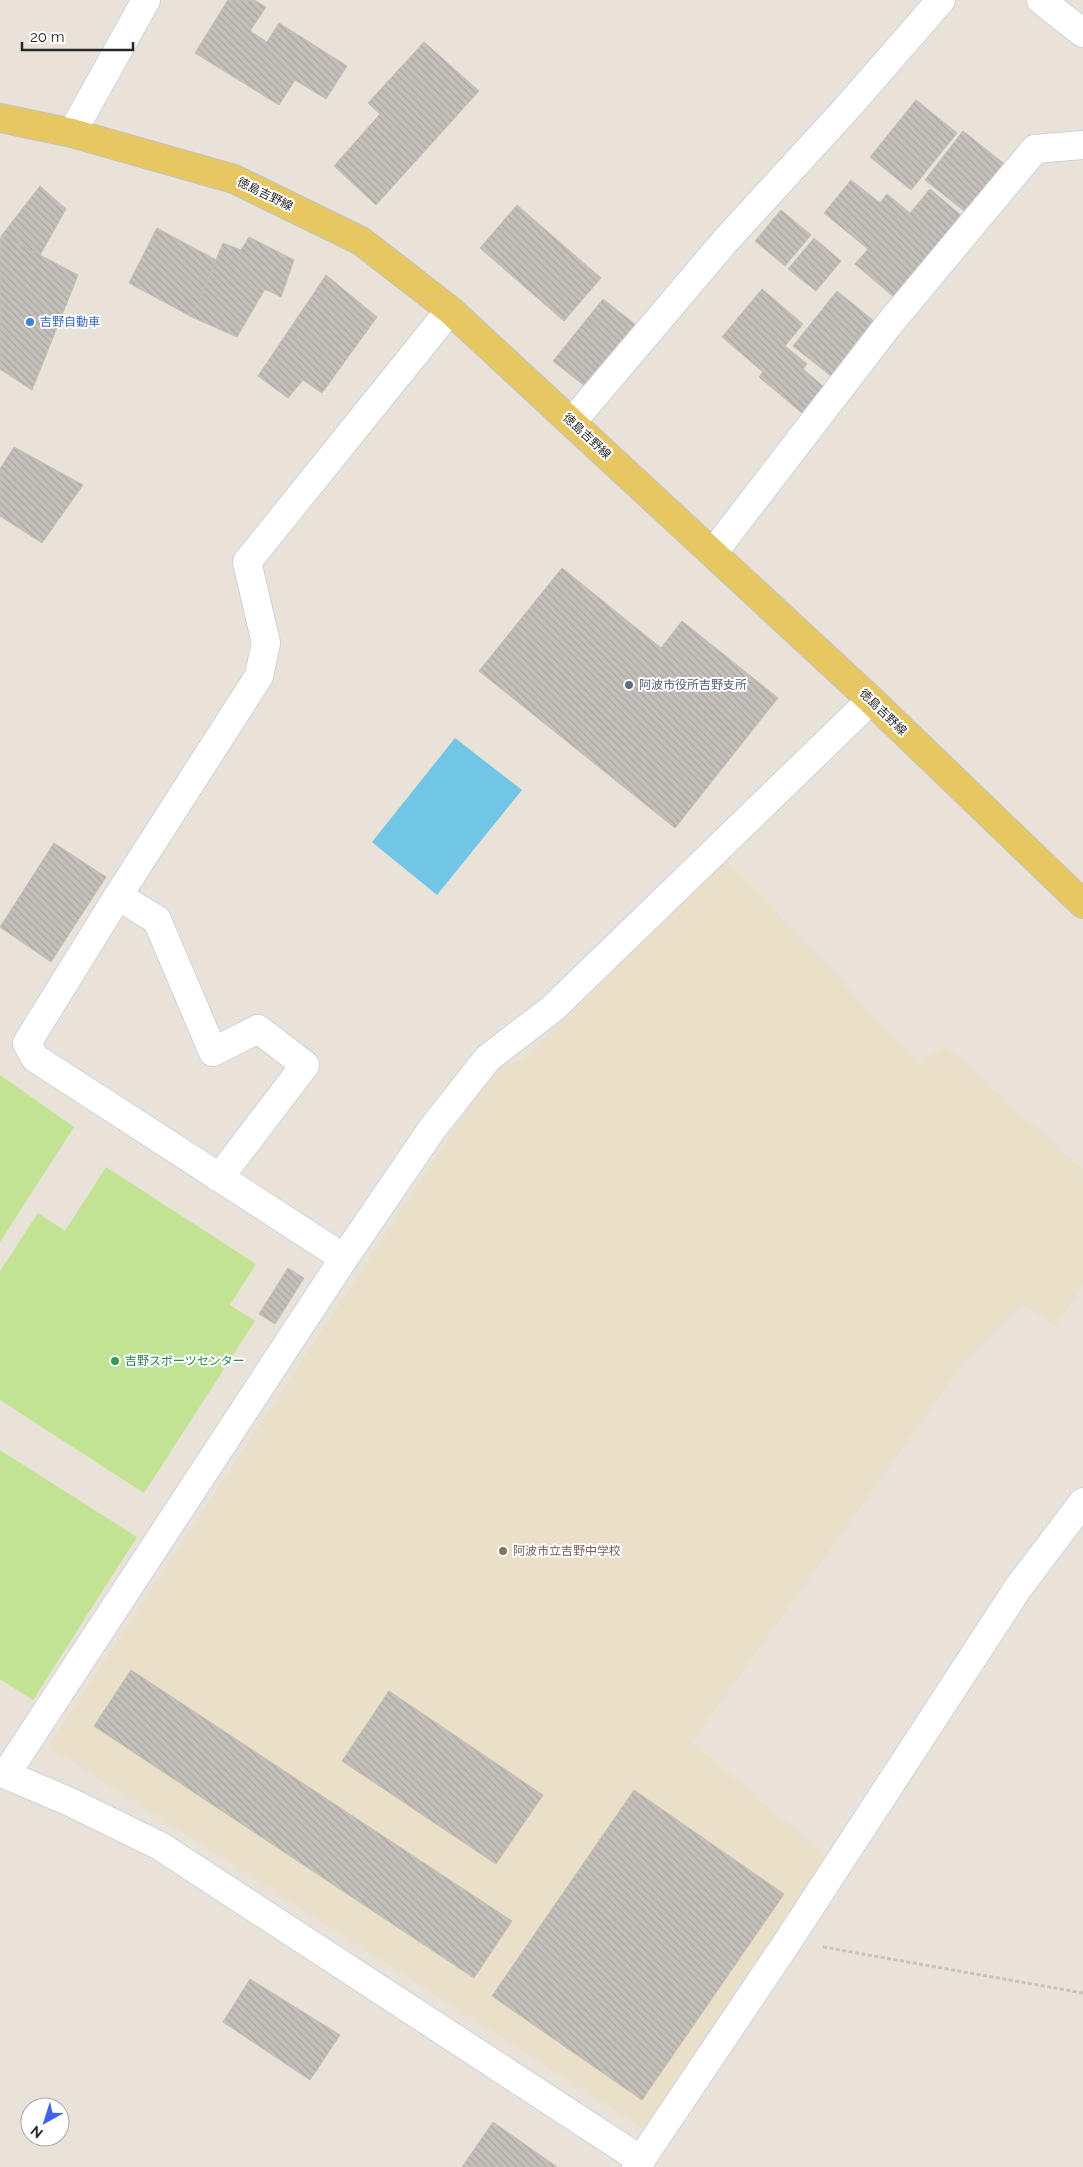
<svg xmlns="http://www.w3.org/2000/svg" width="1083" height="2167" viewBox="0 0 1083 2167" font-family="Raleway,'Noto Sans JP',sans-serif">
<defs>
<pattern id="building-back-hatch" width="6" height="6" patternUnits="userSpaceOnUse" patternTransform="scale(1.25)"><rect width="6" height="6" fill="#c4bfb9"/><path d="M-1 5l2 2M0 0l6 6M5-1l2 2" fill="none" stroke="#a8a49f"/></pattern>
</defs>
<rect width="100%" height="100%" fill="#e9e2d9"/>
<path fill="#eadfc9" d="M726,859L920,1064L945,1046L1083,1170V1286L1055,1326L1022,1303L965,1361L692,1742L830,1860L647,2131L48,1746L493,1071L525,1058Z"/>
<path fill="#c2e394" d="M0,1075L74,1127L0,1242Z
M106,1167L256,1264L230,1305L255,1321L144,1493L0,1400V1271L38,1213L65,1231Z
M0,1450L137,1537L33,1700L0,1679Z"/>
<path fill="#71c6e5" d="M455,738L522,790L437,895L372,842Z"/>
<path fill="url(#building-back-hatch)" stroke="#c3beb3" d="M228,0H254L266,7L250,31L267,42L279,23L347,66L326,99L295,80L279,105L195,53Z
M424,42L479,91L376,205L334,166L380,114L368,103Z
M916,100L957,133L911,190L870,157Z
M963,131L1007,166L968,214L925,180Z
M851,180L880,203L887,194L910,213L930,189L963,217L896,299L855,264L868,249L824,213Z
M40,186L66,209L40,255L2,235Z
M517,205L601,278L564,321L480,248Z
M781,210L811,235L785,266L755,241Z
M157,228L216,260L192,317L129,283Z
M2,235L78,275L32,390L0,369V241Z
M249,237L294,260L281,297L265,289L237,337L192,317L223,243L241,250Z
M814,238L841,261L816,291L788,269Z
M326,275L377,317L322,393L303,380L288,398L258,376Z
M762,289L803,324L785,346L807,364L803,369L824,387L802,413L759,377L763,372L722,337Z
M837,291L874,321L831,376L793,346Z
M603,299L636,325L586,387L553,361Z
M14,447L83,485L42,543L0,516V469Z
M562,568L661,648L682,621L778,698L675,828L479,671Z
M54,843L106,877L51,962L0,927Z
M288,1268L304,1278L275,1324L259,1314Z
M131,1670L512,1921L474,1978L94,1726Z
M389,1691L543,1795L496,1864L342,1761Z
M634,1790L784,1894L642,2100L492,1996Z
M250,1979L340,2035L310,2080L223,2022Z
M493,2122L557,2167H462Z"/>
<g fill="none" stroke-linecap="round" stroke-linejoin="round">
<g stroke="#ced2df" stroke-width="30">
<path id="minor" d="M1041,0L1083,33
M72,133L146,0
M572,422L726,240L847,108L941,0
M713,553L890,323L1035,149L1083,145
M118,896L157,920L213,1052L258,1029L305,1065L219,1178
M344,1258L35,1058L27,1043L118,896L259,676L266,643L247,562L450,310
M0,1772L70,1802L160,1846L641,2160
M6,1774L344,1258L432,1129L488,1058L552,1009L871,700
M636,2167L788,1941L1018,1588L1083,1502"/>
</g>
<g stroke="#c3c3c3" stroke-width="30">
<path id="major" d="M0,118L72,133L234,179L361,241L450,310L871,700L1083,904"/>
</g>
<path stroke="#c3c3c3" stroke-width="3" stroke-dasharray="4 2.5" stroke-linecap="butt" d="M823,1947L1083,1993"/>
<use href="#minor" stroke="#fff" stroke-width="28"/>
<use href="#major" stroke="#e6c761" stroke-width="28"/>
</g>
<circle fill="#3f7fe0" stroke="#fff" stroke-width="2" cx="30" cy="322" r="5"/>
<circle fill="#5c6f8a" stroke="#fff" stroke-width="2" cx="629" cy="685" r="5"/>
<circle fill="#2e9e5b" stroke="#fff" stroke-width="2" cx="115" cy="1361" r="5"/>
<circle fill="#8d6e63" stroke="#fff" stroke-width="2" cx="503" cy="1551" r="5"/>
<g text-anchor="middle" stroke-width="4" stroke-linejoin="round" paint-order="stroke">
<g font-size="12" fill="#272727" stroke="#fff">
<text transform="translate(265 194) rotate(26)" y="4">徳島吉野線</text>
<text transform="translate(587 436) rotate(43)" y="4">徳島吉野線</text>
<text transform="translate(883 712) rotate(44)" y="4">徳島吉野線</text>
</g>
<g font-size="12" fill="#366cbe" stroke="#fff" text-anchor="start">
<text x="40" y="326">吉野自動車</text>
</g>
<g font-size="12" fill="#4e5e75" stroke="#fff" text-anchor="start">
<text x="639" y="689">阿波市役所吉野支所</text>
</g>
<g font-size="12" fill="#27864d" stroke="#fff" text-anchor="start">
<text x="125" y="1365">吉野スポーツセンター</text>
</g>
<g font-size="12" fill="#785e54" stroke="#fff" text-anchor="start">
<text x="513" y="1555">阿波市立吉野中学校</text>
</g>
</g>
<g transform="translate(45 2122) rotate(219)"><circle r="24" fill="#ffffff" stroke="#a9a9a9"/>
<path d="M0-4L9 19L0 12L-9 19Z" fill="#4262ed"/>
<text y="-8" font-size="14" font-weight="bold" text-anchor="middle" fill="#272727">N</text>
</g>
<path d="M22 42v8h111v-8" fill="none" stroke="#272727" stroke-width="2.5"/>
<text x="30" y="42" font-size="15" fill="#272727" stroke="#ffffff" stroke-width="4" paint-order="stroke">20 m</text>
</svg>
